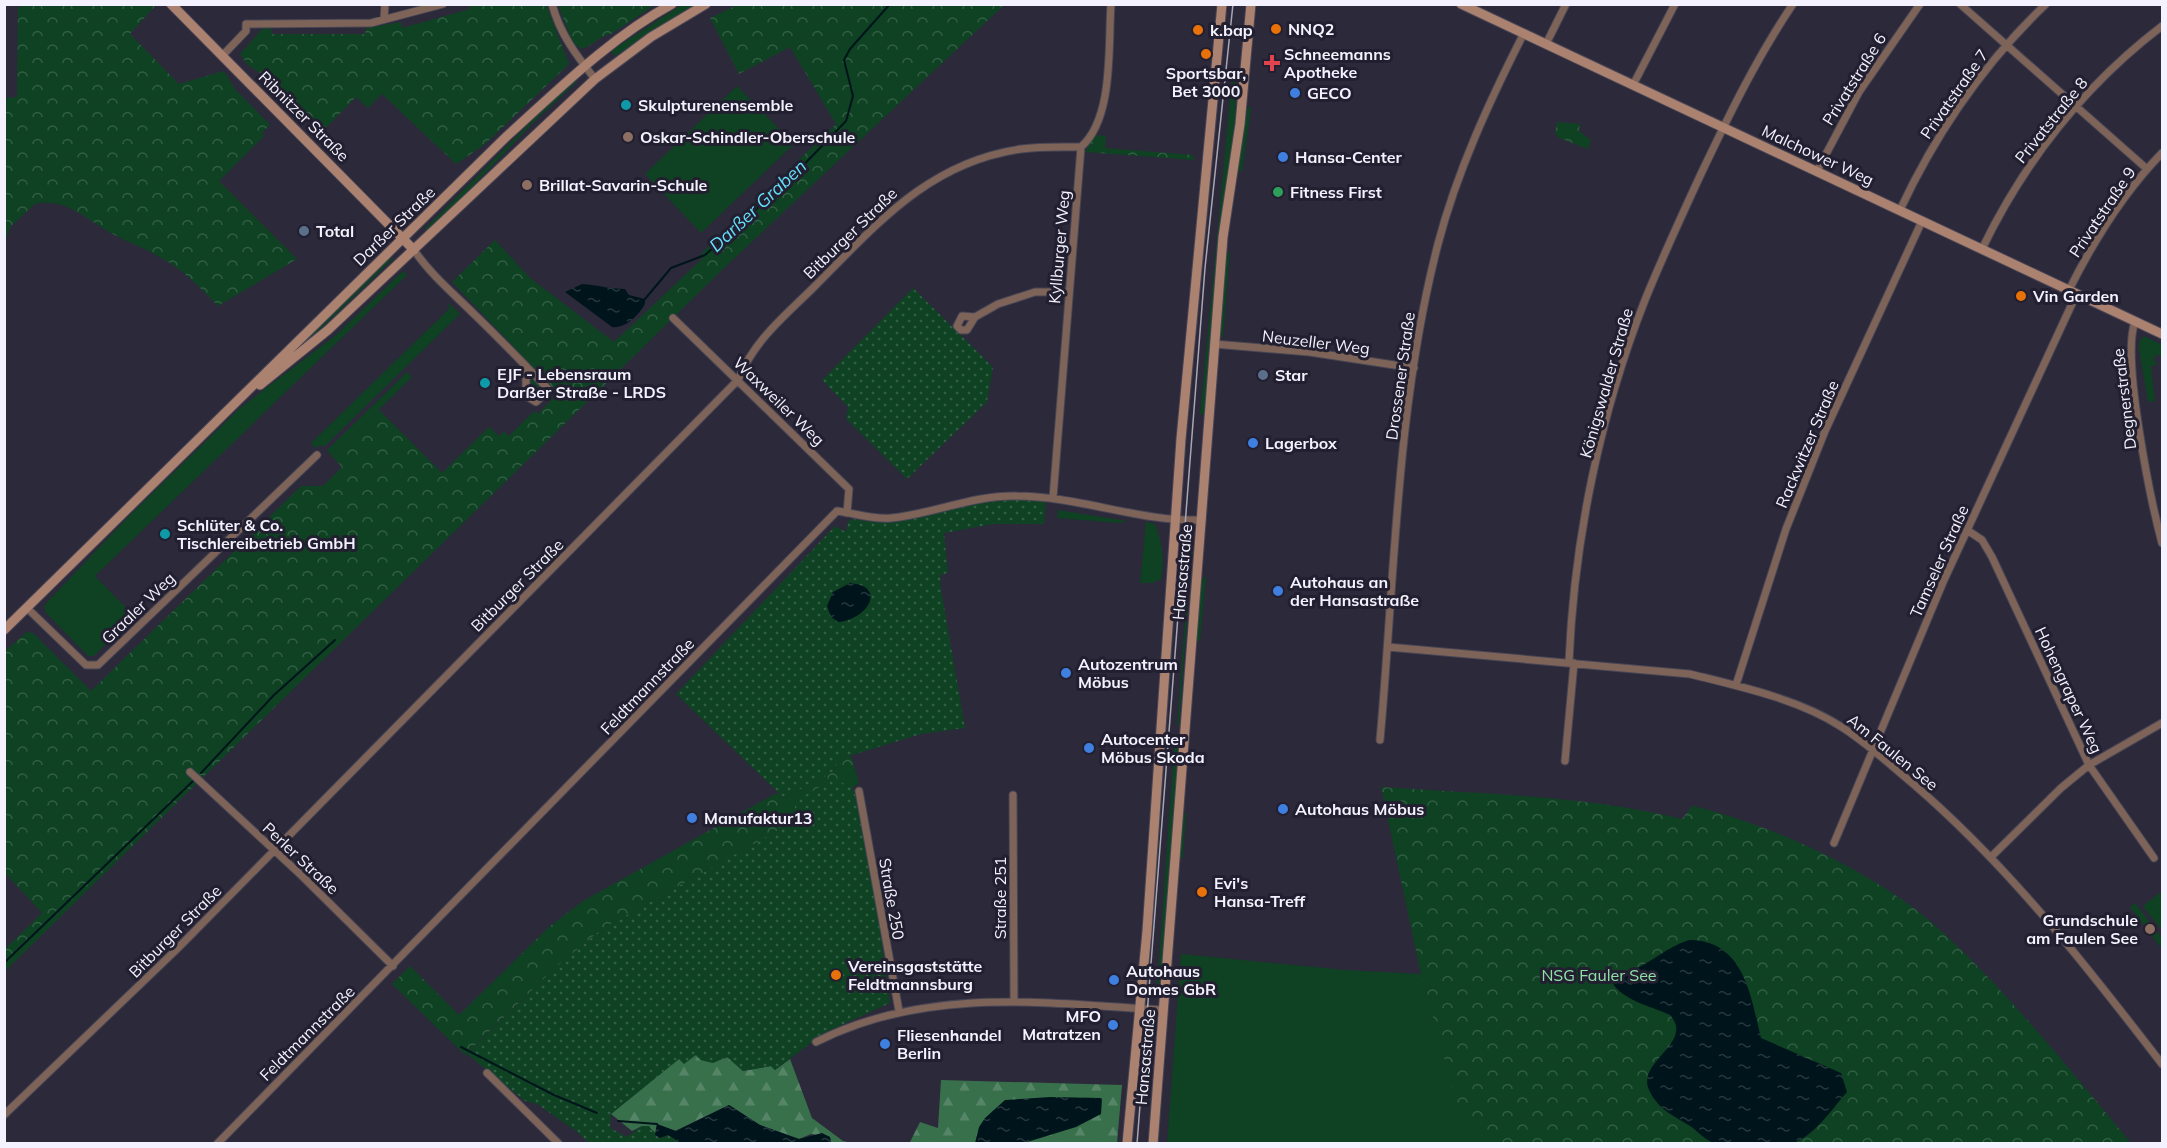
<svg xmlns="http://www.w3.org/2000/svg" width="2167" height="1148" viewBox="0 0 2167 1148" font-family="Mulish,sans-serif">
<defs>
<pattern id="forest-firs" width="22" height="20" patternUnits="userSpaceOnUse" patternTransform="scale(1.5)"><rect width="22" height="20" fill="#38704b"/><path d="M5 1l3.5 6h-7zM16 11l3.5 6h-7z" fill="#558566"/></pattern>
<pattern id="park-crowns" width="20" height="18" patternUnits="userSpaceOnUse" patternTransform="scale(1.5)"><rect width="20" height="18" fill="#0e4223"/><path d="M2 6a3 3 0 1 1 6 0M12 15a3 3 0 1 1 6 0" fill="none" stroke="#325e44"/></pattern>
<pattern id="garden-dots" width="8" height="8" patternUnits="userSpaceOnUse" patternTransform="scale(1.5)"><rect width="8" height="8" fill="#0e4223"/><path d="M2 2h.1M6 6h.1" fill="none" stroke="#325e44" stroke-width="1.8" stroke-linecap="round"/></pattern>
<pattern id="water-ripples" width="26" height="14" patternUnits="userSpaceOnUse" patternTransform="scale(1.5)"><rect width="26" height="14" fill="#00151b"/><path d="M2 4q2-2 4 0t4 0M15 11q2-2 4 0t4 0" fill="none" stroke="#26383d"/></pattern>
</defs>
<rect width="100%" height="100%" fill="#2b293a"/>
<path fill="#0e4223" d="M683,4L694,5L615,56L611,51Z
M1232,79L1237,80L1234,134L1217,247L1204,415L1200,414Z
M575,80L577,82L534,122L429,232L425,228C476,179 523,127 575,80Z
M737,86L794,144L701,233L645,174Z
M1249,107L1251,108L1242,172L1237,169L1246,109Z
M1230,251L1223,339L1220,330L1226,255Z
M389,256L393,259L308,341L307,338Z
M403,271L407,275L95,576L134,616L94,656H88L46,613L44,606L49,600L131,514L240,408L336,335Z
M450,304L460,314L324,447L321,445L315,448L311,443L450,308L448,305Z
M2144,336L2162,345V358L2157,354L2153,360L2158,364L2151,366L2155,401L2148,402L2139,349V342Z
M407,372L412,377L332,456L327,450Z
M531,375L542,386L543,391L538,397L530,393Z
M1058,510L1127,521L1119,523L1057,518Z
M1146,522L1155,524C1162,541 1165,562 1161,579L1153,583H1140Z
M1190,550H1192L1179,726H1177Z
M1206,577L1200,641L1196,640L1202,578Z
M1175,734L1179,735L1161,979L1160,987H1157Z
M1186,813L1183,859L1179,857L1182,814Z
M2162,891V931L2143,906Z
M2135,903L2162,938V949L2130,907Z
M1181,954L1345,970L1421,974L1492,1144H1167Z"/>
<path fill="url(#forest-firs)" d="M696,1055L723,1059L728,1057L743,1071L771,1066L775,1070L790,1059L812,1118L843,1141L852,1143H831L830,1137L811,1134L799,1139L760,1125L729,1105L675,1131L657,1124L655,1135L642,1126L632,1131L611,1114L680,1058Z
M941,1080L1122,1085L1117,1143L909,1144L920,1122L938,1128Z"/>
<path fill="url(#park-crowns)" d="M546,4L569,64L484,145L456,164L382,94L368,108L356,97L321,133L268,79L247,64L240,54L263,28H271L272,34H365L366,28L401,22L402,28L470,9L469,5Z
M739,4L1004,5L724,268L5,971V949L42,913L5,873V651L27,632L33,633L91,691L301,486H323L342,467L332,456L379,410L442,473L489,427L499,436L504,431L509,436L534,411L538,414L558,393L452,282L495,240L530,278L614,342L703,258L701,254L836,124L790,47L739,74L710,18Z
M27,5H156L130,34L179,84L224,71L234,88L270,125L262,133L264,136L219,181L297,259L218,306C200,288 184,270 161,258C145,248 127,242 111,233C86,219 65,197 35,204L11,226L5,241V98L17,97L18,7Z
M558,5H655L611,34C599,36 593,46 581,49L573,43Z
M1557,122L1580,124L1579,131L1591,140L1588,149L1559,138L1555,133Z
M1095,135L1106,136L1105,148L1193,155L1194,160L1085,152Z
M851,756L859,783L852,788L795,818L784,827L602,929L555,968L465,1055L392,984L410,966L459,1015L549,927L583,901L773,795L779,793L784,798L833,772L839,759Z
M1381,787C1481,794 1584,795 1682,819L1692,806C1770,823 1880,875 1939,929C2010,994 2070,1070 2131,1143H1492L1481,1126L1460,1115L1421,974Z"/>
<path fill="url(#garden-dots)" d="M913,288L993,367L987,402L907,479L846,419L848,407L822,380Z
M1011,499H1046L1044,524H993L944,533L948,573L940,575L941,589L965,728L921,734L839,759L833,772L784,798L676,694L835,526L846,532L848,522L852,519L885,523L959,506Z
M835,778L854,790L874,885L890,1003L824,1033L775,1070L771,1066L743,1071L727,1057L713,1063L700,1060L696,1055L684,1064L679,1059L611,1114L610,1128L627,1137L642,1126H649L660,1138L668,1135L681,1143H589L576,1131L537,1104L525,1101L467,1054L555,968L602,929L784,827L795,818V801Z"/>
<path fill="url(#water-ripples)" d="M582,284C599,285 609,289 625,289L629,295L645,299V304C639,315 625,329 612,327L565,292Z
M850,583C888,586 867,620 838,622L831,617L827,606L833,592Z
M1689,940C1744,940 1751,996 1761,1038L1841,1073L1847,1092C1832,1109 1813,1138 1790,1144C1782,1145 1716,1145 1711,1142C1705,1139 1699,1133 1693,1128C1675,1116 1659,1111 1649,1090C1636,1061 1695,1043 1670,1015C1651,1006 1616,999 1610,977C1618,970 1623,973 1632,970C1652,963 1666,947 1689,940Z
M1050,1097L1102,1098L1101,1114L1076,1127L1024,1143H975L979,1127L985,1118L1005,1100Z
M729,1105L760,1125L799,1139L822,1133L830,1137L831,1143H681L668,1135L660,1138L655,1135L657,1124L676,1131Z"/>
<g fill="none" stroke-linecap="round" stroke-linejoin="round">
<path stroke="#00151b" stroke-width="2" d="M645,299L671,268L705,255L792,177L846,121L853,96L844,60L850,49L890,4
M201,773L274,695L335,640
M4,963L193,781
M461,1047L554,1095L597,1113
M618,1121L657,1124"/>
<g stroke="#474555" stroke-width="9">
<path id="street" d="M552,4C560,34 576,55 595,79
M1960,4L2147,169
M384,19L385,4
M1546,44L1566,4
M222,56L246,31V24L371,23L443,4
M1633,85L1675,4
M1817,171L1859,92L1920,4
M1900,210C1936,133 1984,63 2046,4
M1982,249C2024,162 2085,85 2162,26
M414,250C430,274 454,294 474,314C500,339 525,365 549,390L536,402L526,396V366
M2069,290C2094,240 2123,193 2162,153
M975,317L967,330H961L957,326L962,316L975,317L998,304L1035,292H1069
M673,318L849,489L847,513
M2135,322C2121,357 2151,502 2162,543
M1214,344L1309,352L1414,368
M1053,498L1081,147C1114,118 1108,46 1111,4
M1967,530L1982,540L1992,557L2089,765L2154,858
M27,608L86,665H98L317,455
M1388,647L1690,674C1738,686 1798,699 1840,726C1866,742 1888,763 1911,782C2008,865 2085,964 2162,1064
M1569,662C1574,540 1600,414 1645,300C1662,258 1681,217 1700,176C1728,117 1756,59 1793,4
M1736,685L1786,529L1825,431L1922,221
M1380,740C1395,575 1396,406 1438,244C1457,171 1490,100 1524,33
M1565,761L1574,663
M190,772L302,876L393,966
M859,791L899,1011
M1013,795L1014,1000
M1834,843L1944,580L2077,293
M1991,857L2061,788L2089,765L2162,723
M816,1042C926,986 1046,1003 1164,1010
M487,1073L559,1144
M4,1115L178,948L738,380C755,339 784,317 815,286C877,224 929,162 1021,149C1041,146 1061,147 1081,147
M217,1144L837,511C854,513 873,520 891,518C933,514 973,495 1016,496C1079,496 1139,522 1202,520"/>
</g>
<g stroke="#474555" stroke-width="11">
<path id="secondary" d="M171,4L414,250
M1461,4L2162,334
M260,385L328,330L595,79L651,37L706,4
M4,630L507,136C559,89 610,38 672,4
M1127,1144L1147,931L1181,439L1222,4
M1153,1144L1223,237L1240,124L1251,4"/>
</g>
<use href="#street" stroke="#7d6358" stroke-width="7"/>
<use href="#secondary" stroke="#ab8170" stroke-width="9"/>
<path stroke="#a9a7b5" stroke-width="1.5" d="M1137,1144L1205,268L1233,4"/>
</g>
<g fill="#e8710a" stroke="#221f30" stroke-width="2">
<circle cx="1276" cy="29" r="6"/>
<circle cx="1198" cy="30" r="6"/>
<circle cx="1206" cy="54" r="6"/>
<circle cx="2021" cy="296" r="6"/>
<circle cx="1202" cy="892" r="6"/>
<circle cx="836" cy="975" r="6"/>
</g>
<path fill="#e0444e" stroke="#221f30" stroke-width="2" d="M1269 54h6v6h6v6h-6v6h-6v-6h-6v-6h6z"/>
<g fill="#3f7fe0" stroke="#221f30" stroke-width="2">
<circle cx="1295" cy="93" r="6"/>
<circle cx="1283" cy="157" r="6"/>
<circle cx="1253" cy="443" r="6"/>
<circle cx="1278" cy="591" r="6"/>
<circle cx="1066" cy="673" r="6"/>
<circle cx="1089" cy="748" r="6"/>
<circle cx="1283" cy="809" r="6"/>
<circle cx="692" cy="818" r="6"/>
<circle cx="1114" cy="980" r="6"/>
<circle cx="1113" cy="1025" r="6"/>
<circle cx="885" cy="1044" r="6"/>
</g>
<g fill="#0f9aa8" stroke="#221f30" stroke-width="2">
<circle cx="626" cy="105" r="6"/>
<circle cx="485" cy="383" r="6"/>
<circle cx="165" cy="534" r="6"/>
</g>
<g fill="#8d6e63" stroke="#221f30" stroke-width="2">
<circle cx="628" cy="137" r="6"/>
<circle cx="527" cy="185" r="6"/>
<circle cx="2150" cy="929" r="6"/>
</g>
<circle fill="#2e9e5b" stroke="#221f30" stroke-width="2" cx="1278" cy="192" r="6"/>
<g fill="#5c6f8a" stroke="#221f30" stroke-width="2">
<circle cx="304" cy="231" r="6"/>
<circle cx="1263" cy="375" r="6"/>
</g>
<g text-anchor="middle" stroke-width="6" stroke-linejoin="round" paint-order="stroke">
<g font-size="16" font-weight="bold" fill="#f3f2fe" stroke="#221f30" text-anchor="start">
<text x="1288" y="35">NNQ2</text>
<text x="1210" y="36">k.bap</text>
<text x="1284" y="60">Schneemanns<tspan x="1284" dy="18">Apotheke</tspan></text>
<text x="1206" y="79" text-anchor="middle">Sportsbar,<tspan x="1206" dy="18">Bet 3000</tspan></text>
<text x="1307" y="99">GECO</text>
<text x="638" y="111">Skulpturenensemble</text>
<text x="640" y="143">Oskar-Schindler-Oberschule</text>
<text x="1295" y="163">Hansa-Center</text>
<text x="539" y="191">Brillat-Savarin-Schule</text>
<text x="1290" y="198">Fitness First</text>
<text x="316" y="237">Total</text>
<text x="2033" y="302">Vin Garden</text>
<text x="497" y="380">EJF - Lebensraum<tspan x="497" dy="18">Darßer Straße - LRDS</tspan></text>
<text x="1275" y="381">Star</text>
<text x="1265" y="449">Lagerbox</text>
<text x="177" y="531">Schlüter &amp; Co.<tspan x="177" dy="18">Tischlereibetrieb GmbH</tspan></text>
<text x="1290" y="588">Autohaus an<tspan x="1290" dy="18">der Hansastraße</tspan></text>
<text x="1078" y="670">Autozentrum<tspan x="1078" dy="18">Möbus</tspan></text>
<text x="1101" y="745">Autocenter<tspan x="1101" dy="18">Möbus Skoda</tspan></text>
<text x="1295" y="815">Autohaus Möbus</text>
<text x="704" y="824">Manufaktur13</text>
<text x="1214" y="889">Evi's<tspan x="1214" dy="18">Hansa-Treff</tspan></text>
<text x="2138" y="926" text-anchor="end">Grundschule<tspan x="2138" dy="18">am Faulen See</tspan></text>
<text x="848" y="972">Vereinsgaststätte<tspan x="848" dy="18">Feldtmannsburg</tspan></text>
<text x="1126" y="977">Autohaus<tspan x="1126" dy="18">Domes GbR</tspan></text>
<text x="1101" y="1022" text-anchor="end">MFO<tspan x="1101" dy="18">Matratzen</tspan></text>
<text x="897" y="1041">Fliesenhandel<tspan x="897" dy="18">Berlin</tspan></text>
</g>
<g font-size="16" fill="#f3f2fe" stroke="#221f30">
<text transform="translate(1854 79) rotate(-58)" y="6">Privatstraße 6</text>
<text transform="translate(1954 94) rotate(-55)" y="6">Privatstraße 7</text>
<text transform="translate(304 116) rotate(45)" y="6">Ribnitzer Straße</text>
<text transform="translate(2051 120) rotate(-51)" y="6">Privatstraße 8</text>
<text transform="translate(1818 155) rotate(25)" y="6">Malchower Weg</text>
<text transform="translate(2102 212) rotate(-56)" y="6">Privatstraße 9</text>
<text transform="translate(394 226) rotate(-44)" y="6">Darßer Straße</text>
<text transform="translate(850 233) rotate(-44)" y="6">Bitburger Straße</text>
<text transform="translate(1059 247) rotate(-85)" y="6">Kyllburger Weg</text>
<text transform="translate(1316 342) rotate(7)" y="6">Neuzeller Weg</text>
<text transform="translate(1400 376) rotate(-82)" y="6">Drossener Straße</text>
<text transform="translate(1606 383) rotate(-74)" y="6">Königswalder Straße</text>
<text transform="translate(2124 399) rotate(-97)" y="6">Degnerstraße</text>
<text transform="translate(779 401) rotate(44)" y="6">Waxweiler Weg</text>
<text transform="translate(1807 444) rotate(-67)" y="6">Rackwitzer Straße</text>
<text transform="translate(1939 561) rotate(-66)" y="6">Tamseler Straße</text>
<text transform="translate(1182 572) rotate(-85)" y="6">Hansastraße</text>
<text transform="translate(517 585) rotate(-45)" y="6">Bitburger Straße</text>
<text transform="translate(138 608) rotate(-44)" y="6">Graaler Weg</text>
<text transform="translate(647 686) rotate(-46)" y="6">Feldtmannstraße</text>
<text transform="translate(2069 690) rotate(65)" y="6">Hohengraper Weg</text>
<text transform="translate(1893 752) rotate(39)" y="6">Am Faulen See</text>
<text transform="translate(301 858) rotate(43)" y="6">Perler Straße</text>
<text transform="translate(1000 898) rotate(-90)" y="6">Straße 251</text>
<text transform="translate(892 899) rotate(80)" y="6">Straße 250</text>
<text transform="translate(175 931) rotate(-45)" y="6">Bitburger Straße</text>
<text transform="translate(307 1033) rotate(-45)" y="6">Feldtmannstraße</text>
<text transform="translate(1145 1057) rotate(-85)" y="6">Hansastraße</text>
</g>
<g font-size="16" fill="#8fe1a8" stroke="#221f30">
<text x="1599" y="981">NSG Fauler See</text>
</g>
<g font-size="18" font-style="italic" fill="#66dffb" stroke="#221f30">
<text transform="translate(758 206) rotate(-43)" y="6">Darßer Graben</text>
</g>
</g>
<rect width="2167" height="1148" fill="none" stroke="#f3f2fe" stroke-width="12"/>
</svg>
